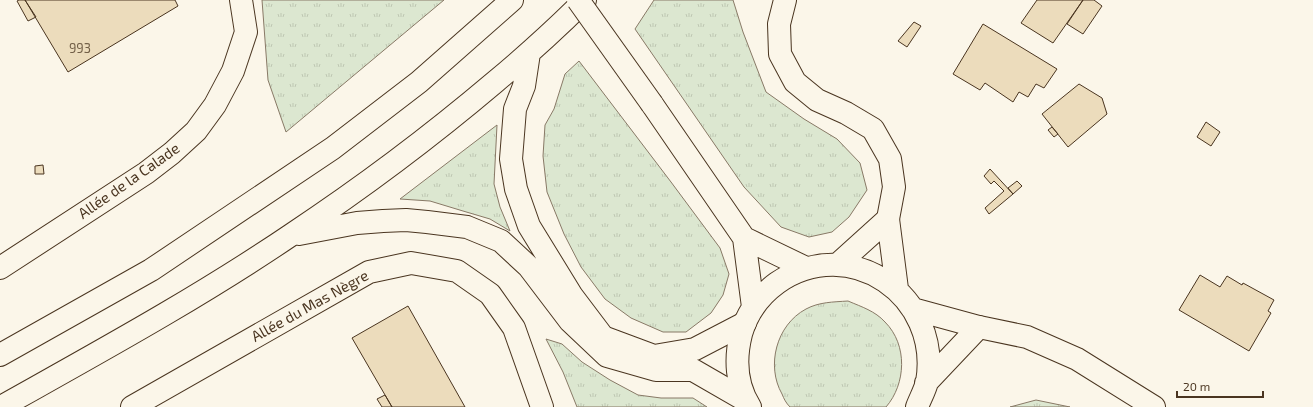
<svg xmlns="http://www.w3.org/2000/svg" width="1313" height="407" viewBox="0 0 1313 407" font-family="'Exo 2',sans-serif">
<defs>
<pattern id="grass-tufts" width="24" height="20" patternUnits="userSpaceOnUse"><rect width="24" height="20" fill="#dce7d0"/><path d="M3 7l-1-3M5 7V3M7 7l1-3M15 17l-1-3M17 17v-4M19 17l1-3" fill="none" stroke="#bec7b2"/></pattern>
</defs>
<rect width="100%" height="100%" fill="#fbf6e9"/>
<path fill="url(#grass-tufts)" stroke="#887966" d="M262,0H444L286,132L268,80Z
M654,0H733L743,32L766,92L804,119L837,139L860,163L867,190L849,217L832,232L809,237L781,227L744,187L635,29Z
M579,61L671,182L720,248L729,274L723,295L711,313L686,332H663L631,318L605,299L581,267L564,234L547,192L543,156L545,125L554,109L565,74Z
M497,125L494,184L500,207L510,231L490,219L463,211L430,201L400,199Z
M848,301C862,307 875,311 885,322C908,345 906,384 886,407H790C786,403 784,399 782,394C766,366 776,325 806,309C819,302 833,302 848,301Z
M546,339L562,344L582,362L610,380L638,395L661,398H693L707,407H577L563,372Z
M1036,400L1070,407H1010Z"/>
<path fill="#ecdcbc" stroke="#4a3520" d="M19,0H25L36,17L28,21L17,1Z
M25,0H175L178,6L68,72Z
M1037,0H1083L1053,43L1021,23Z
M1083,0H1094L1102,6L1083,34L1067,24Z
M914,22L921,26L907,47L898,41Z
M983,24L1057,69L1044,88L1036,84L1028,97L1019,92L1013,102L985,83L980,90L953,74Z
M1079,84L1102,98L1107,114L1068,147L1042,114Z
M1206,122L1220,132L1211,146L1197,137Z
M1052,127L1058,134L1054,137L1048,130Z
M43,165L44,174H35V166Z
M990,169L1013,194L989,214L985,208L1004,191L994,181L991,184L984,176Z
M1017,181L1022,186L1013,194L1008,188Z
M1200,275L1220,287L1227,276L1242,285L1243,283L1274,300L1268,311L1271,313L1249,351L1179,310Z
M408,306L465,407H392L352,338Z
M385,395L392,407H382L377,399Z"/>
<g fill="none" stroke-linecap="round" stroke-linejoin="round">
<g stroke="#4a3520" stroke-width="24">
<path id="minor" d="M785,0L779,24L780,54L795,82L817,100L846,113L873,129L890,159L894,187L888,219
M979,327L1027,337L1077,359L1154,407
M132,407L369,272L411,263L457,271L490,294L514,328L542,407"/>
</g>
<g stroke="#4a3520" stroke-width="24">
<path id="tertiary" d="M652,104L744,238L753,307
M888,219L897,289
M744,238L806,268
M837,265L888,219
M0,268L146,173L172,153L196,131L215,105L233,71L246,32L241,0
M913,309L979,327L926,383
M750,407C736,385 735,358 741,334C747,313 759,296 777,283C850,232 942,296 927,382C925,390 920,399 917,407"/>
</g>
<g stroke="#4a3520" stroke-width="24">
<path id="primary" d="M529,53L524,86L515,109L511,159L516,189L529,226L572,296L603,337L654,356L695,349L745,323
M299,234L357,223L383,221L406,220L427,222L467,227L501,241L529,267L570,321L607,356L656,370H693L745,400
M0,355L151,270L333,148L419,82L512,0
M1,407C99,352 198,298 291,235C362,188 430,137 495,82C526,56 556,29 585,0"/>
</g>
<use href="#minor" stroke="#fbf6e9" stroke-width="22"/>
<use href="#tertiary" stroke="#fbf6e9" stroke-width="22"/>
<use href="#primary" stroke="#fbf6e9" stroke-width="22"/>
<g stroke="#4a3520" stroke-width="24" stroke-linecap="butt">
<path id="tertiary-bridge" d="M578,0L652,104"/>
</g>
<use href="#tertiary-bridge" stroke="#fbf6e9" stroke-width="22"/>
</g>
<g text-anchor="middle" stroke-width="3" stroke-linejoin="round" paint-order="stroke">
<g font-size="13" fill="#725f47">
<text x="80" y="53">993</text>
</g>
<g font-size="15" fill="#4a3520" stroke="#fbf6e9">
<text transform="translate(129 181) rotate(-35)" y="5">Allée de la Calade</text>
<text transform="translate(310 306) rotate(-29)" y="5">Allée du Mas Nègre</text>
</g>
</g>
<path d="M1177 391v6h86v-6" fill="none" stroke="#4a3520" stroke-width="2"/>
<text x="1183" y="391" font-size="12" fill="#4a3520" stroke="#fbf6e9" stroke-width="3" paint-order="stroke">20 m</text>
</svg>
